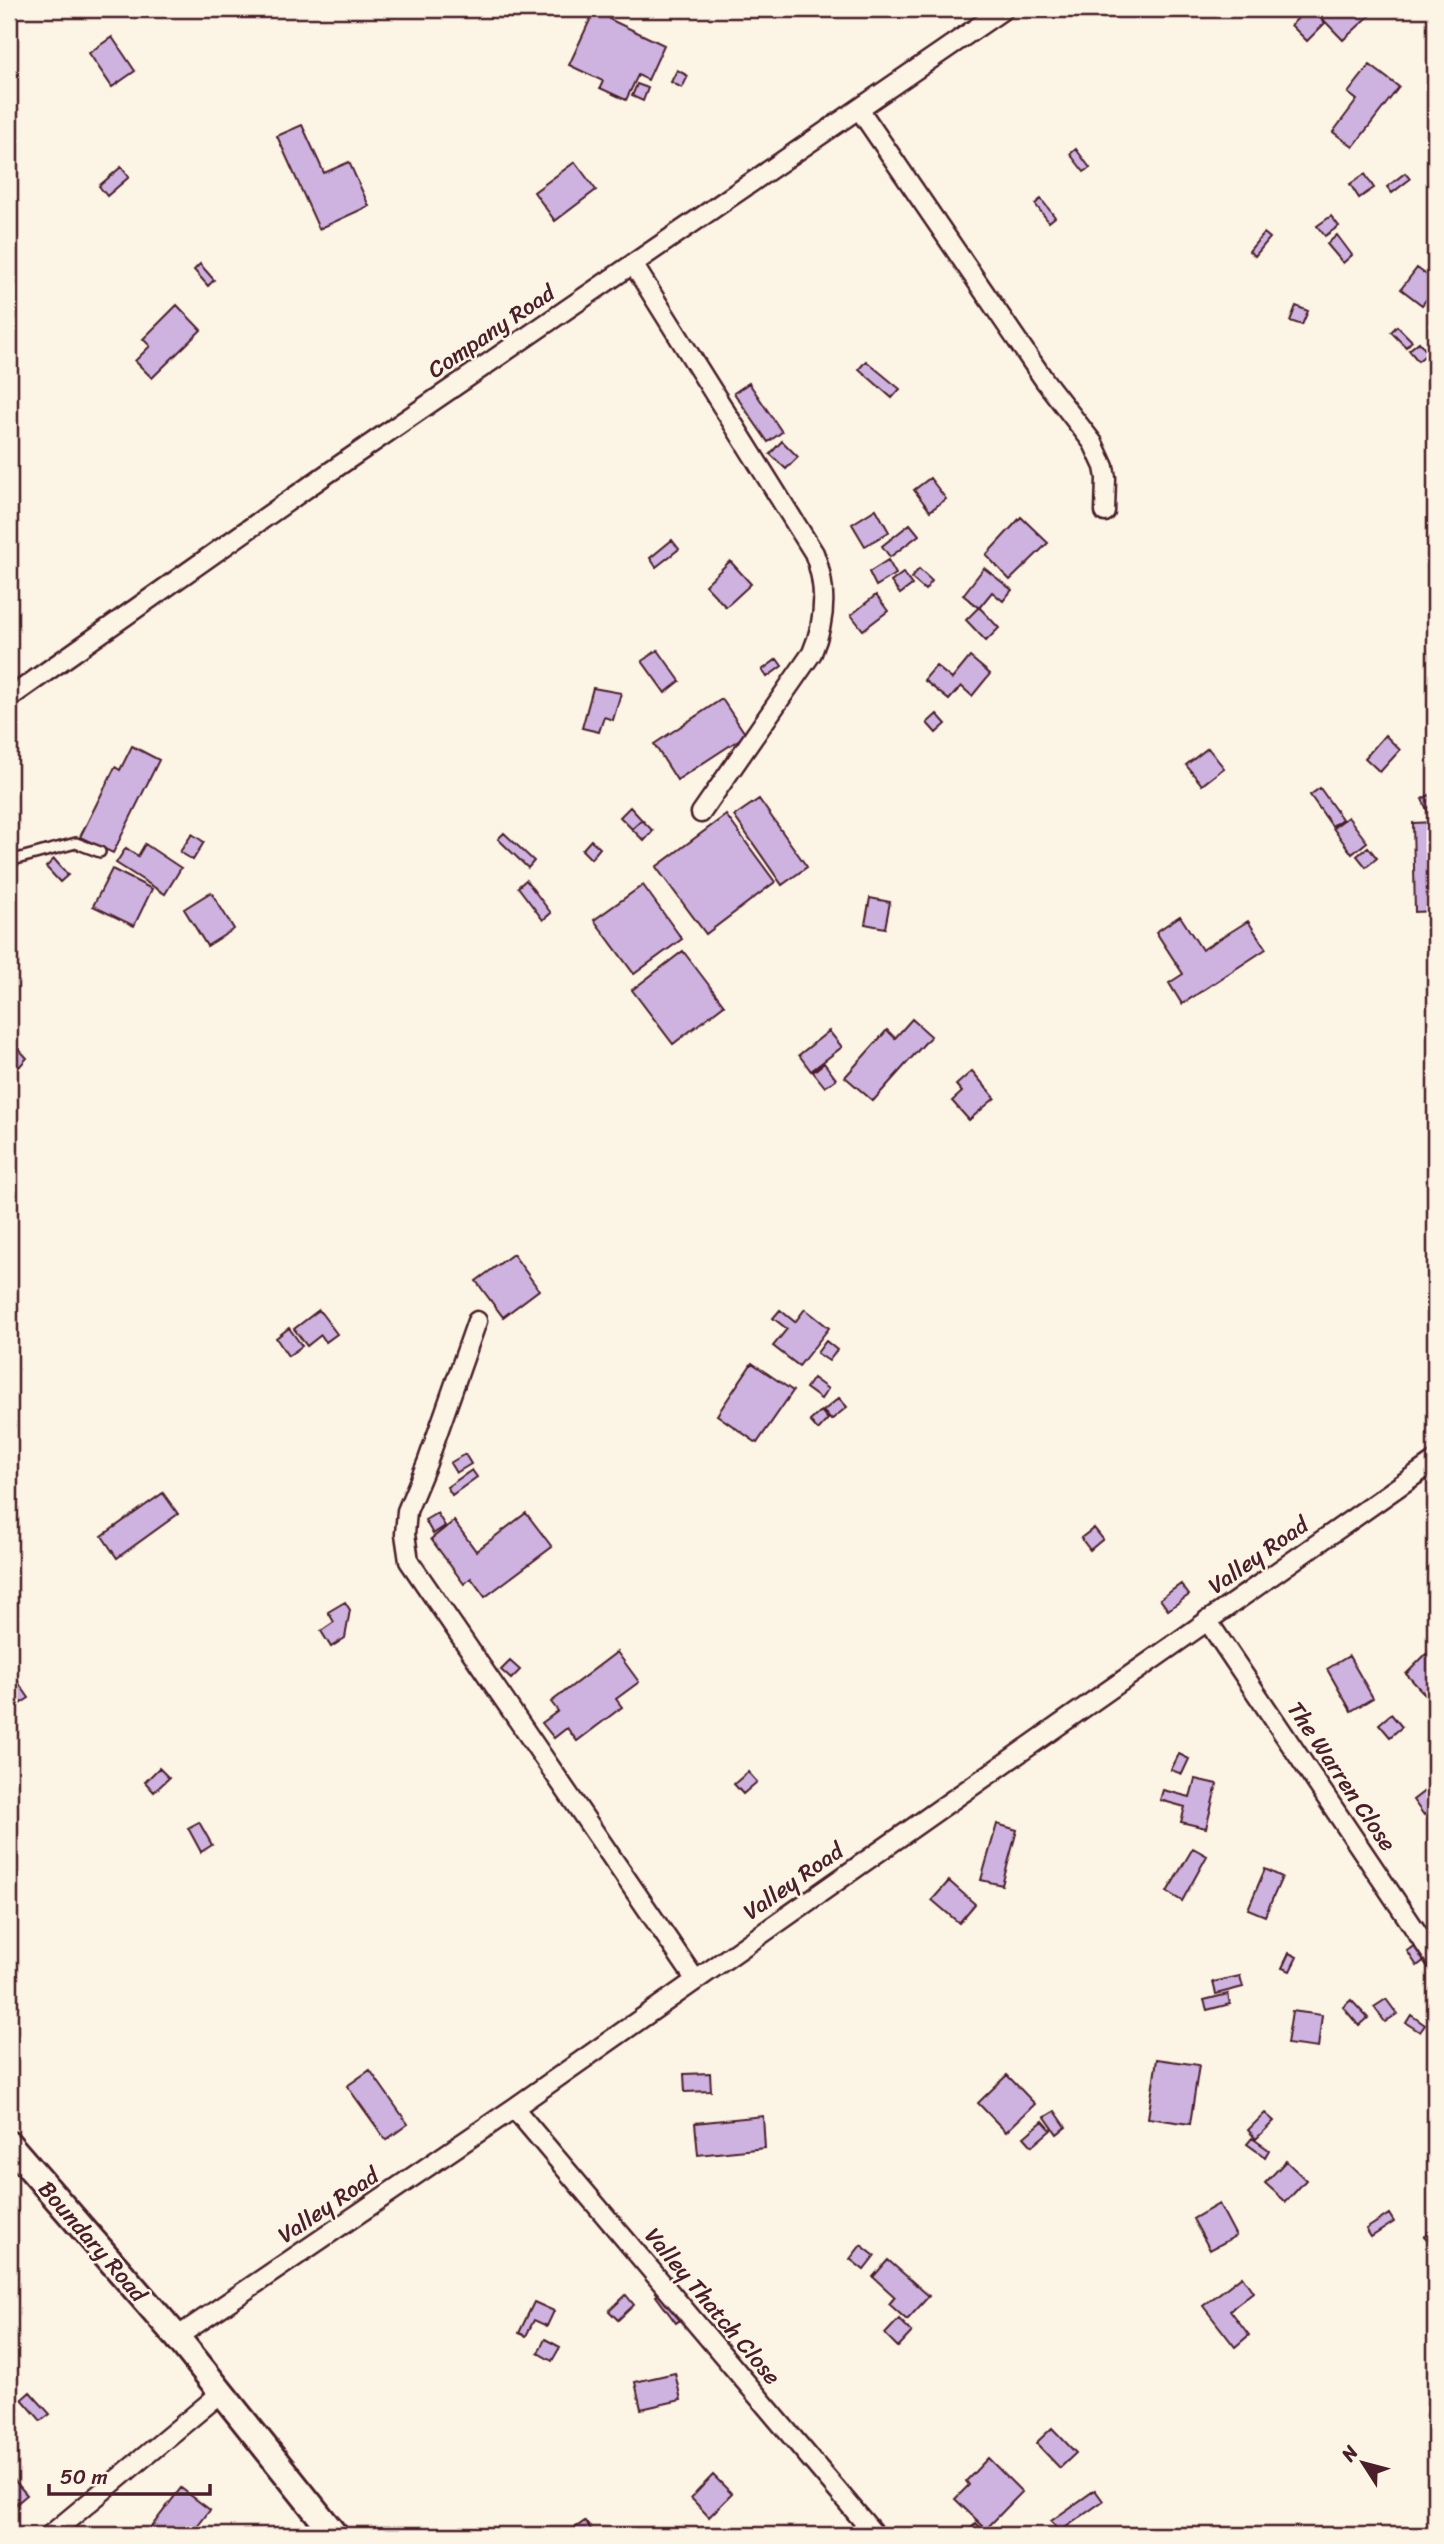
<svg xmlns="http://www.w3.org/2000/svg" width="1444" height="2544" viewBox="0 0 1444 2544" font-family="Sriracha,sans-serif">
<rect width="100%" height="100%" fill="#fcf5e5"/>
<filter id="ink" filterUnits="userSpaceOnUse"><feTurbulence type="fractalNoise" baseFrequency=".0143" numOctaves="2"/><feDisplacementMap in="SourceGraphic" scale="14" xChannelSelector="R" yChannelSelector="G"/><feConvolveMatrix kernelMatrix="1 2 1 2 8 2 1 2 1" color-interpolation-filters="sRGB"/></filter>
<g filter="url(#ink)">
<path fill="#ceb2e0" stroke="#4a1f2b" stroke-width="2" d="M595,9H613L609,19L664,45L648,80L638,75L626,100L600,88L603,81L569,65Z
M1307,9H1311L1325,23L1307,41L1291,25Z
M1313,9H1377L1343,40Z
M112,37L135,71L112,87L89,53Z
M1370,65L1399,87L1353,147L1333,132L1357,100L1348,93Z
M677,70L688,76L682,88L671,82Z
M637,84L648,88L643,101L632,96Z
M302,125L324,173L349,162L369,206L319,229L277,136Z
M1076,149L1090,168L1084,172L1070,154Z
M575,162L596,190L555,221L534,192Z
M121,167L129,177L107,196L99,186Z
M1405,173L1410,179L1392,193L1387,187Z
M1365,174L1374,188L1359,198L1350,184Z
M1041,199L1055,217L1049,222L1035,204Z
M1331,216L1339,226L1325,236L1317,226Z
M1264,233L1270,238L1255,256L1249,251Z
M1337,235L1352,255L1343,263L1327,244Z
M200,264L214,280L208,286L194,270Z
M1417,268L1435,281V288L1422,305L1401,289Z
M177,305L201,330L152,378L135,361L150,346L143,339Z
M1296,306L1308,311L1302,325L1290,321Z
M1397,326L1412,341L1406,347L1391,332Z
M1419,342L1428,353L1418,361L1409,350Z
M866,361L900,389L892,398L859,369Z
M749,383L782,432L768,442L734,393Z
M782,441L798,457L786,469L770,454Z
M930,478L946,499L930,511L914,490Z
M876,509L889,532L865,546L852,524Z
M1021,517L1048,543L1010,580L986,555Z
M910,524L919,535L890,557L882,546Z
M672,540L679,549L656,567L650,558Z
M888,560L896,574L876,586L869,572Z
M730,561L751,584L726,607L705,585Z
M984,568L1012,590L1003,601L992,592L979,608L963,595Z
M919,569L932,581L925,590L911,578Z
M903,573L912,585L900,594L891,582Z
M876,595L888,611L863,630L851,615Z
M979,607L999,628L986,641L966,620Z
M658,650L680,681L665,693L642,661Z
M970,657L990,674L972,696L961,686L949,700L924,680L936,666L952,679Z
M777,659L782,666L767,677L762,670Z
M593,688L621,693L613,720L604,717L599,732L582,728Z
M722,699L746,735L677,780L654,744Z
M937,714L946,724L936,733L927,723Z
M1385,735L1400,750L1380,772L1365,758Z
M132,746L159,760L113,853L80,837L115,767L120,770Z
M1208,748L1224,768L1202,785L1186,765Z
M1320,788L1342,819L1332,826L1310,795Z
M1435,792V806L1427,810L1422,799Z
M759,799L807,867L782,885L734,816Z
M630,807L642,820L632,829L620,817Z
M726,815L775,882L706,934L656,867Z
M1348,817L1367,842L1352,854L1333,828Z
M642,820L653,831L644,841L632,829Z
M1435,822V911L1415,912L1413,823Z
M504,833L534,861L528,868L498,839Z
M192,834L204,842L193,860L180,852Z
M591,840L600,848L591,859L582,850Z
M145,844L181,868L165,894L116,863L126,848L138,856Z
M1368,847L1377,858L1366,867L1357,856Z
M54,859L68,875L60,882L46,867Z
M112,869L152,889L134,926L93,906Z
M526,880L551,913L543,920L518,887Z
M643,885L682,939L634,974L594,920Z
M211,892L234,929L207,946L184,909Z
M870,898L890,902L885,928L865,924Z
M1180,916L1202,950L1248,921L1266,949L1182,1004L1169,983L1183,974L1156,932Z
M683,951L724,1005L673,1044L632,990Z
M912,1019L931,1036L873,1101L845,1077L887,1030L895,1038Z
M829,1031L842,1047L811,1071L799,1055Z
M12,1042L27,1058L19,1067L9,1056V1045Z
M824,1063L836,1079L825,1087L813,1072Z
M972,1071L995,1098L969,1120L952,1101L962,1092L956,1085Z
M513,1254L539,1290L503,1317L476,1281Z
M805,1309L829,1328L799,1366L773,1346L787,1329L773,1318L780,1310L795,1322Z
M319,1310L337,1334L326,1342L321,1335L307,1346L294,1329Z
M289,1328L302,1346L288,1356L276,1338Z
M826,1341L837,1350L829,1361L817,1353Z
M752,1363L793,1391L757,1443L717,1415Z
M813,1378L828,1389L821,1399L806,1388Z
M839,1398L847,1407L831,1420L823,1411Z
M821,1411L828,1419L818,1430L810,1421Z
M465,1454L471,1464L456,1473L450,1463Z
M472,1470L477,1477L452,1495L447,1487Z
M163,1493L178,1514L117,1558L102,1536Z
M437,1513L445,1526L433,1534L425,1520Z
M526,1513L552,1547L485,1597L471,1578L464,1584L431,1539L454,1521L476,1551Z
M1094,1528L1103,1539L1090,1550L1081,1538Z
M1181,1584L1189,1595L1168,1610L1160,1599Z
M345,1602L350,1610L345,1638L331,1647L321,1631L334,1622L328,1612Z
M617,1652L639,1682L616,1699L622,1707L577,1741L567,1728L554,1738L542,1723L558,1711L551,1702Z
M1426,1654L1435,1664V1705L1406,1674Z
M1349,1656L1373,1698L1351,1711L1327,1669Z
M510,1661L520,1670L511,1679L501,1670Z
M11,1672L29,1698L9,1711V1673Z
M1391,1714L1402,1727L1390,1737L1379,1724Z
M1179,1754L1189,1759L1182,1774L1171,1770Z
M159,1768L169,1778L154,1792L145,1782Z
M748,1772L757,1782L743,1794L734,1784Z
M1195,1779L1217,1784L1206,1828L1181,1822L1185,1807L1160,1800L1163,1790L1190,1797Z
M1435,1783V1806L1424,1815L1413,1800Z
M199,1822L212,1845L201,1852L188,1828Z
M997,1824L1017,1830L1002,1885L981,1880Z
M1193,1848L1207,1856L1182,1901L1167,1892Z
M1265,1869L1282,1877L1265,1916L1248,1909Z
M949,1881L975,1904L959,1923L932,1900Z
M1420,1941L1431,1955L1417,1966L1407,1951Z
M1289,1953L1297,1957L1290,1971L1282,1968Z
M1240,1976L1243,1987L1216,1994L1213,1982Z
M1228,1994L1230,2004L1207,2010L1204,2000Z
M1386,1999L1397,2014L1385,2022L1374,2007Z
M1351,2000L1368,2018L1359,2026L1343,2007Z
M1292,2011L1322,2015L1318,2048L1287,2044Z
M1411,2015L1425,2025L1420,2032L1406,2023Z
M1157,2059L1199,2065L1190,2124L1148,2118Z
M370,2070L408,2124L386,2140L347,2086Z
M710,2073L711,2091L685,2092L684,2074Z
M1007,2075L1035,2104L1006,2132L978,2103Z
M1055,2111L1066,2127L1057,2134L1045,2117Z
M1265,2113L1274,2121L1256,2139L1248,2130Z
M763,2116L765,2148L698,2155L695,2123Z
M1043,2121L1051,2130L1032,2146L1024,2137Z
M1252,2138L1269,2150L1265,2157L1247,2144Z
M1286,2161L1306,2180L1286,2202L1265,2183Z
M1219,2204L1236,2236L1210,2250L1193,2219Z
M1389,2214L1394,2222L1371,2237L1366,2229Z
M1435,2226V2249L1424,2237Z
M861,2245L875,2256L864,2270L850,2259Z
M888,2260L929,2296L907,2320L889,2304L895,2297L873,2277Z
M1242,2276L1253,2292L1230,2310L1249,2335L1235,2347L1203,2306Z
M664,2290L685,2316L676,2323L656,2296Z
M626,2295L634,2305L618,2320L609,2311Z
M534,2302L554,2311L547,2326L534,2320L526,2336L519,2333Z
M899,2319L912,2332L898,2347L885,2334Z
M545,2339L560,2347L552,2361L538,2353Z
M675,2373L681,2400L641,2409L635,2382Z
M30,2392L50,2414L41,2421L22,2399Z
M1052,2428L1076,2453L1060,2468L1036,2443Z
M988,2458L1022,2492L986,2529L955,2499L969,2485L966,2481Z
M9,2474L27,2495L9,2510Z
M713,2475L732,2494L709,2517L691,2498Z
M181,2488L210,2510L191,2535H145Z
M1095,2490L1103,2501L1059,2532L1051,2521Z
M585,2521L595,2535H565Z
M976,2523L988,2535H965Z"/>
<g fill="none" stroke-linecap="round" stroke-linejoin="round">
<g stroke="#4a1f2b" stroke-width="14">
<path id="lane" d="M9,861L76,843L100,852"/>
</g>
<g stroke="#4a1f2b" stroke-width="23">
<path id="street" d="M859,109L1045,381L1093,443L1104,467L1106,478L1105,512
M633,264L814,553C827,586 826,620 812,653L701,813
M9,698L321,478L1004,9
M477,1321L427,1463L407,1511L405,1534L409,1561L695,1979
M1207,1620L1435,1959
M514,2108L875,2535
M177,2337L514,2108L1435,1461
M50,2535L221,2393"/>
</g>
<g stroke="#4a1f2b" stroke-width="30">
<path id="secondary" d="M9,2144L177,2337L335,2535"/>
</g>
<use href="#lane" stroke="#fcf5e5" stroke-width="9"/>
<use href="#street" stroke="#fcf5e5" stroke-width="18"/>
<use href="#secondary" stroke="#fcf5e5" stroke-width="24"/>
</g>
</g>
<g text-anchor="middle" stroke-width="5" stroke-linejoin="round" paint-order="stroke">
<g font-size="23" fill="#4a1f2b" stroke="#fcf5e5">
<text transform="translate(491 331) rotate(-34)" y="8">Company Road</text>
<text transform="translate(1258 1555) rotate(-35)" y="8">Valley Road</text>
<text transform="translate(1342 1776) rotate(56)" y="8">The Warren Close</text>
<text transform="translate(793 1881) rotate(-35)" y="8">Valley Road</text>
<text transform="translate(328 2205) rotate(-34)" y="8">Valley Road</text>
<text transform="translate(93 2241) rotate(49)" y="8">Boundary Road</text>
<text transform="translate(713 2306) rotate(50)" y="8">Valley Thatch Close</text>
</g>
</g>
<rect width="1444" height="2544" fill="none" stroke="#fcf5e5" stroke-width="35"/>
<rect x="18" y="18" width="1409" height="2509" fill="none" stroke="#4a1f2b" stroke-width="2.5" filter="url(#ink)"/>
<g transform="translate(1363 2463) rotate(306)" stroke="#fcf5e5" stroke-width="5" paint-order="stroke">
<path d="M0-5L12 26L0 18L-12 26Z" fill="#4a1f2b"/>
<text y="-10" font-size="19" font-weight="bold" text-anchor="middle" fill="#4a1f2b">N</text>
</g>
<path d="M49 2484v10h161v-10" fill="none" stroke="#4a1f2b" stroke-width="3.5"/>
<text x="60" y="2484" font-size="21" fill="#4a1f2b" stroke="#fcf5e5" stroke-width="5" paint-order="stroke">50 m</text>
</svg>
